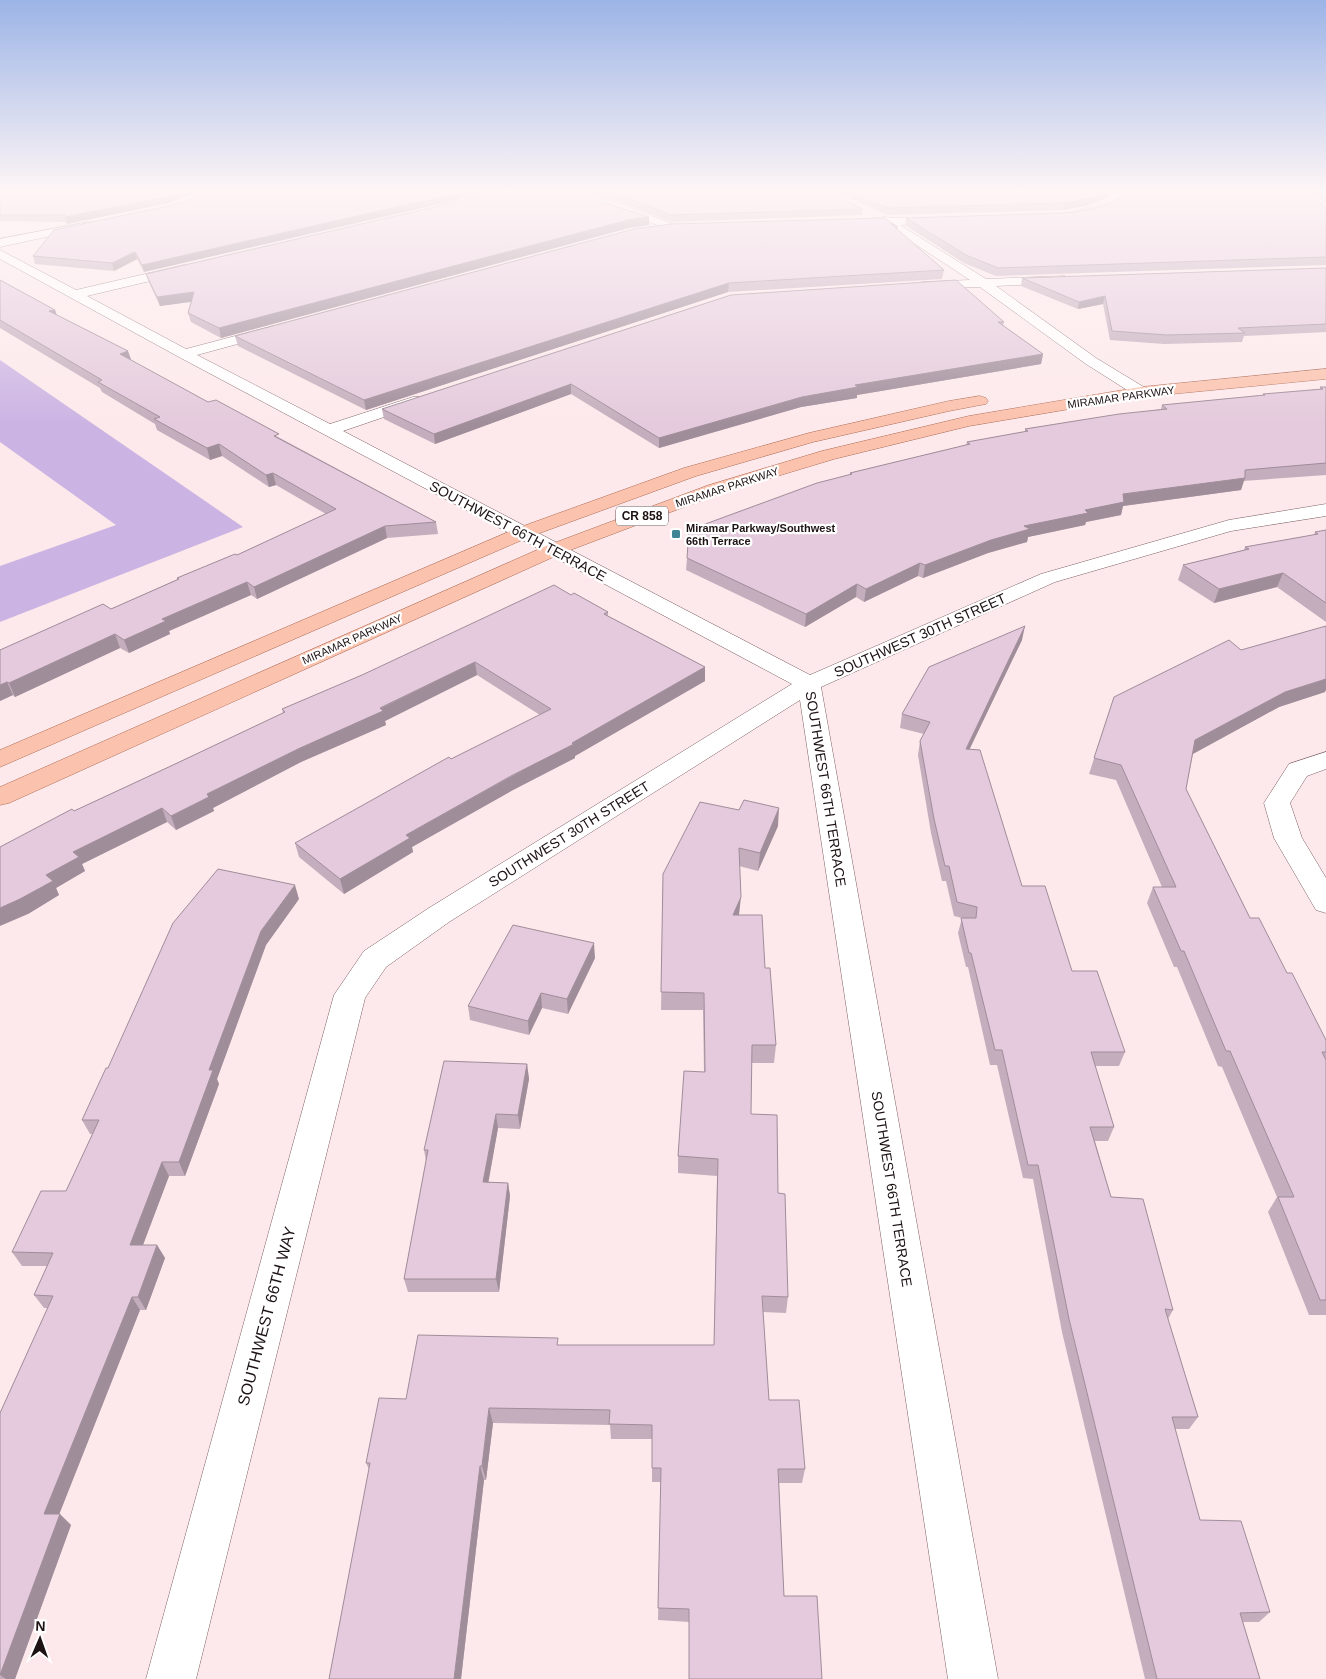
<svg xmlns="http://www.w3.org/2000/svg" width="1326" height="1679" viewBox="0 0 1326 1679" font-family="Helvetica,sans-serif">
<rect width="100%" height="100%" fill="#fde9eb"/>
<path fill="#cbb4e3" d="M0,360L243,527L0,622V566L116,525L0,442Z"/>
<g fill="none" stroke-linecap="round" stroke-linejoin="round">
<g stroke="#7c6064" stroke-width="1">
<path id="street" d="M527,190C578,186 628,207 675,225L677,227L671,230L614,209L574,199L532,193Z
M1104,190H1115L1123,198L1112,208L1083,215L1079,214L1077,212L1079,210L1104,204L1111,198Z
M885,217L890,218H946L948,220L942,223L900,225L986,279L1065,276L1066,279L1065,282L1060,283L996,286L1096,358L1147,389L1149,392L1147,395H1135L1086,364L980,287L918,289L916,286L918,283L923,282L970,280L886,225L853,226L847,223C856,216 874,220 885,217Z
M88,222L92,223L94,225L92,227L0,247V239Z
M0,250L76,290L184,265L188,266L190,269L188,272L87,296L186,349L273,326L278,327L280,330L278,333L197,355L330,424L413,397H425L427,400L425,403L343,431L810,675L1041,574L1229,520L1326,504V516L1231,531L1055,582L821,687L998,1679H948L800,700L449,922L386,967L365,998L196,1679H146L334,995L364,951L429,908L792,684L179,357L0,259Z
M1326,752V769L1307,776L1290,803L1302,838L1326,878V913L1316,910L1274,838L1264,803L1289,764Z"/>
</g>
<g stroke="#ab6a54" stroke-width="1">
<path id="primary" d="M1326,369V379L1141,397L969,426L834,459L721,493L560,554L9,803L0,805V787L546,546L709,485L822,451L969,416L1141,387Z
M980,396L986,398L988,401L986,404L949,411L813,442L696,476L529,537L0,767V750L515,529L684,468L809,433L949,401Z"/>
</g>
<use href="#street" fill="#fff" fill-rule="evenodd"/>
<use href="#primary" fill="#fbc2ad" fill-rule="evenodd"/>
</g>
<path fill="#c4aebd" d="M0,190L192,195L168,203L67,224L66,222L0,221Z
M564,190H814L863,209L862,215L671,222L622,203L574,191Z
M825,190H1109L1108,197L1089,205L1063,210L887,215L848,197Z
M1117,190H1298L1326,207V265L996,276L964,263L905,225L906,218L1064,213L1080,211L1103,206L1123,196Z
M1304,190H1326V203Z
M201,196L144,272L137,259L114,271L35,264L33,256L173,205Z
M884,218L898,227V230L944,270L942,279L728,292L366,410L238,346L235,336Z
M649,225L629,228L221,338L191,322L188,313L191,302L160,306L149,283L146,274Z
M1326,268V332L1244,336L1242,342L1164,344L1110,340L1103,304L1078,309L1021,286L1022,278Z
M0,280L55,310L57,315L131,360L208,402L280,438L436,522L438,534L387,538L257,599L251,595L169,631L170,634L129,653L120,648L15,697L13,695L0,701V650L111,609L178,579L177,578L237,555L326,514L276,485L269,487L222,456L210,460L157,430L155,424L102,392L100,388L0,328Z
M731,295L1004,322L1003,325L1043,354L1041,364L857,395V398L801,407L659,448L571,394L435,444L384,419L382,409Z
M1320,387H1326V475L1243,481L1241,490L1123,506L1121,515L1086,522L1085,525L1028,537L1027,542L988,553L923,578L918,576L864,602L856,597L805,627L686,570L687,558L850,475V473L966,445L967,442L1025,432V429L1161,409L1162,405L1263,395V394L1320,389Z
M1326,530V622L1277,587L1214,603L1178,580L1183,565L1244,550L1245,547L1314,535L1315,532Z
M571,595L608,612V616L705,667V681L575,756V758L513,790L412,847L413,852L344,894L299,857L295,843L451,759L540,715L477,675L385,721L386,725L301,762L213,808L214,811L176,830L167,822L82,864L85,871L56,888L59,895L28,914L74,811L173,765L283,713L282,709Z
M1022,640L969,749L1022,886L1072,971L1125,1052L1119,1066H1095L1114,1127L1108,1141H1095L1111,1197L1173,1310L1168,1319L1198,1417L1189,1429H1175L1200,1520L1270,1612L1259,1622H1243L1260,1679H1145L1062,1332L1033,1179L1023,1178L997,1065H990L968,967H966L958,933L962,918L954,916L946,881H942L931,833L918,755L920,741L924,734L900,728L902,714Z
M1241,650L1325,692L1279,707L1193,754L1186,789L1250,918L1287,973L1326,1040V1315H1309L1268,1212L1277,1197L1222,1067L1218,1066L1177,967H1174L1147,903L1153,887H1162L1116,780L1089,774L1114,697Z
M778,826L758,871L739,866V915L765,968L776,1045L774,1063H751V1114L778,1193L788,1297L786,1313L763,1312L769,1400L805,1469L802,1483H779L784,1596L822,1679H689V1622L658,1620L661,1482H652V1439H611L610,1425L493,1423L486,1480H484L461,1679H329L369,1469L366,1463L406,1399L559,1345H714L717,1176L678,1173V1156L704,1072L703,1010H661L663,874Z
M299,899L266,945L217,1079L219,1084L185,1176H169L143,1245H157L165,1258L146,1310H140L59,1514L71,1525L15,1679H0V1413L48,1308H44L34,1295L47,1266H22L12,1252L66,1191L93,1134H90L82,1120L108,1068Z
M595,958L568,1014L542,1008L529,1035L470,1020L468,1006Z
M527,1064L529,1079L520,1129L498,1128L488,1182L508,1183L510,1196L499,1292H408L404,1279L426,1161L424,1150Z"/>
<path fill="#a08d9a" d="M187,190H202L192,195L168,203L67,224L65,217Z
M471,190H500L144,272L142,265Z
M1109,191L1108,197L1089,205L1063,210L1064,203Z
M649,217V225L629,228L221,338L219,328L628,220Z
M135,252L137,259L114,271L112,263Z
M729,283L728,292L366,410L364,400Z
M194,292L196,301L160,306L157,297Z
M1105,296L1103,304L1078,309L1079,302Z
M55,310L58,320L49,311Z
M128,351L132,362L120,354Z
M1043,354L1041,364L857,395V398L801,407L659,448V438L802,397L855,385Z
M571,384V394L435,444L434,434Z
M219,444L222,456L210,460L207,448Z
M273,473L276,485L269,487L266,475Z
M1245,478L1241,490L1123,506L1121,515L1086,522L1085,525L1028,537L1027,542L988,553L923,578L925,565L991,540L1024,526L1085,510L1123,494Z
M385,526L387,538L257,599L254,587Z
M920,563L918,576L864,602L866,589Z
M1283,573L1277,587L1214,603L1219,589Z
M247,582L251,595L169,631L170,634L129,653L124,640L162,619Z
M857,584L856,597L805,627L806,614Z
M1025,626L1022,640L963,763L966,749Z
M115,634L120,648L15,697L9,683Z
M475,662L477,675L385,721L386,725L301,762L213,808L214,811L176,830L171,816L207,794Z
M705,667V681L575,756V758L513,790L412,847L413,852L344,894L340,879L406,835L572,743Z
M1326,679V690L1325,692L1279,707L1189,756L1195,740L1285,692Z
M7,682L13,695L0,701V685Z
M162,808L167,822L82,864L85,871L56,888L59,895L28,914L0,926V908L73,852Z
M779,808L778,826L758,871L760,853Z
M295,885L299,899L266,945L217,1079L219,1084L185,1176L179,1162L209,1070L261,931Z
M741,897L739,915H733Z
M594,943L595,958L568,1014L567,999Z
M541,993L542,1008L529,1035L528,1021Z
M527,1064L529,1079L520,1129L518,1115Z
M496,1114L498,1128L486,1196L483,1182Z
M162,1162L169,1176L138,1258L130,1245Z
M508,1183L510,1196L499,1292L496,1279Z
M157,1245L165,1258L146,1310L138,1297Z
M132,1297L140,1310L55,1525L44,1514Z
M489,1408L493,1423L486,1480L482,1466Z
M480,1466L484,1480L461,1679H454Z
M60,1514L71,1525L15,1679H6L0,1675Z"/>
<path fill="#e4cadc" stroke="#a08d9a" d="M0,190H187L166,197L65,217L66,215H0Z
M209,190H471L142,265L135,252L112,263L33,256L54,230L173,205L201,196Z
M508,190H544L594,199L649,217L628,220L219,328L188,313L194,292L157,297L146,274Z
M595,190H814L839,198L863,209L671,215L622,196Z
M845,190H1109V191L1091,198L1064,203L888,208Z
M1126,190H1298L1326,207V257L998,268L966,255L906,218L1064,213L1080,211L1103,206L1125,195Z
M1317,190H1326V195Z
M884,218L898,227L890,223L944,270L729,283L364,400L235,336L634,229L671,224Z
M1326,268V324L1238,328L1245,333L1167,335L1112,331L1105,296L1079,302L1022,278Z
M0,280L55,310L49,311L128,351L120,354L208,402L216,400L279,434L274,436L436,522L385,526L254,587L247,582L162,619L166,621L124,640L115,634L9,683L7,682L0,685V650L103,604L111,609L179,579L177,578L235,554L237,555L336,509L273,473L266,475L219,444L207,448L154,419L160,417L98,382L102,380L0,320Z
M956,280L1004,322H998L1043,354L855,385L858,387L802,397L659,438L571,384L434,434L382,409L731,295Z
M1320,387H1326V463L1245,470V478L1123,494L1124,502L1085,510L1088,513L1024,526L1030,529L991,540L925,565L920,563L866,589L857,584L806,614L687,558L689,530L817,483L852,474L850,473L970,444L967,442L1028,431L1025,429L1119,414L1167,409L1162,405L1265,395L1263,394L1323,389Z
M1326,530V603L1283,573L1219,589L1183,565L1249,549L1245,547L1318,534L1315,532Z
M554,585L571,595L574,593L608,612L604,614L705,667L572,743L574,744L511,776L406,835L410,838L340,879L295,843L449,757L451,759L551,709L475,662L380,708L383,711L298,749L207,794L209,797L171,816L162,808L73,852L79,857L46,875L53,881L20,899L0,908V847L72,809L74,811L173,765L285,712L282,709L362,675Z
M1025,626L966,749L980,750L1022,886H1045L1072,971H1097L1125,1052H1091L1114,1127H1090L1111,1197L1143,1199L1173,1310L1165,1309L1198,1417H1172L1200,1520L1241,1521L1270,1612L1240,1613L1260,1679H1157L1069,1319L1038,1165H1028L1002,1050H995L971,953H969L961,918H976L977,907L957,902L949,866H945L934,819L920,741L930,722L902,714L929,667Z
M1326,626V679L1285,692L1195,740L1186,789L1250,918H1259L1287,973H1292L1326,1040V1052H1322L1326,1060V1300H1320L1278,1197H1294L1230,1051H1226L1184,951H1181L1153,887H1176L1121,765L1094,758L1114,697L1229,640L1241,650Z
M744,800L779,808L760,853L739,848L741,897L733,915H762L765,968H770L776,1045H752L751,1114L777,1115L778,1193L785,1194L788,1297L762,1296L769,1400H799L805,1469H778L784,1596H817L822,1679H689V1609L658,1608L661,1468H652V1425L609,1424L610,1410L489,1408L482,1466H480L454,1679H329L370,1463H366L379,1398L406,1399L418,1335L558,1338L557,1345H714L718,1159L678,1156L684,1071L705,1072L704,993L661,992L663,874L700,802L739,810Z
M218,869L295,885L261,931L209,1070H213L179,1162H162L130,1245H157L138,1297H132L44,1514H60L0,1675V1413L53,1296L34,1295L53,1253L12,1252L41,1191H66L99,1120H82L106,1068H108L173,923Z
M513,925L594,943L567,999L541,993L528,1021L468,1006Z
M444,1061L527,1064L518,1115L496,1114L483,1182L508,1183L496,1279H404L428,1150H424Z"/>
<linearGradient id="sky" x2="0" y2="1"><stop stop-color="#9cb4e6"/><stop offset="0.45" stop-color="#fef5f6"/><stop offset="1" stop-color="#fef5f6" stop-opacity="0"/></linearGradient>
<rect width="1326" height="425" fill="url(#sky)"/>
<rect fill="#408593" stroke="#fff" stroke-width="2" x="671" y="529" width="10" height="10" rx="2.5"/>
<g text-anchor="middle" stroke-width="4.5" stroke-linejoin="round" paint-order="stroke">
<g font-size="11" fill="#1d1214" stroke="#fff">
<text transform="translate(1121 397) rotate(-8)" y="4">MIRAMAR PARKWAY</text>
<text transform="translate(727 487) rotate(-18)" y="4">MIRAMAR PARKWAY</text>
<text transform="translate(352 639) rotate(-24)" y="4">MIRAMAR PARKWAY</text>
</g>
<g font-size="11" font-weight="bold" fill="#1d1214" stroke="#fff" text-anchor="start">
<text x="686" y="532">Miramar Parkway/Southwest<tspan x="686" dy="13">66th Terrace</tspan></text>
</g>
<rect fill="#fff" stroke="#61595a" stroke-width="1" x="616" y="506.5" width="52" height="19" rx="4"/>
<g font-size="12" font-weight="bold" fill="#1d1214">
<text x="642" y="520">CR 858</text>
</g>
<g font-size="14" fill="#1d1214" stroke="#fff">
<text transform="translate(518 531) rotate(28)" y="5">SOUTHWEST 66TH TERRACE</text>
<text transform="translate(920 635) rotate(-24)" y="5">SOUTHWEST 30TH STREET</text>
<text transform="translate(826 789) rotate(81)" y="5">SOUTHWEST 66TH TERRACE</text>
<text transform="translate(569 834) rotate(-32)" y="5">SOUTHWEST 30TH STREET</text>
<text transform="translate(892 1189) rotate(81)" y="5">SOUTHWEST 66TH TERRACE</text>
</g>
<g font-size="16" fill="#1d1214" stroke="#fff">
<text transform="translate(266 1316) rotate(-75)" y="6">SOUTHWEST 66TH WAY</text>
</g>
</g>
<g transform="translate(40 1639) rotate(2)" stroke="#ffffff" stroke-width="4" paint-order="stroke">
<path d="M0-4L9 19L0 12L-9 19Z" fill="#1d1214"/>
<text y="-8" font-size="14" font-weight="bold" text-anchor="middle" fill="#1d1214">N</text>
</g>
</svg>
